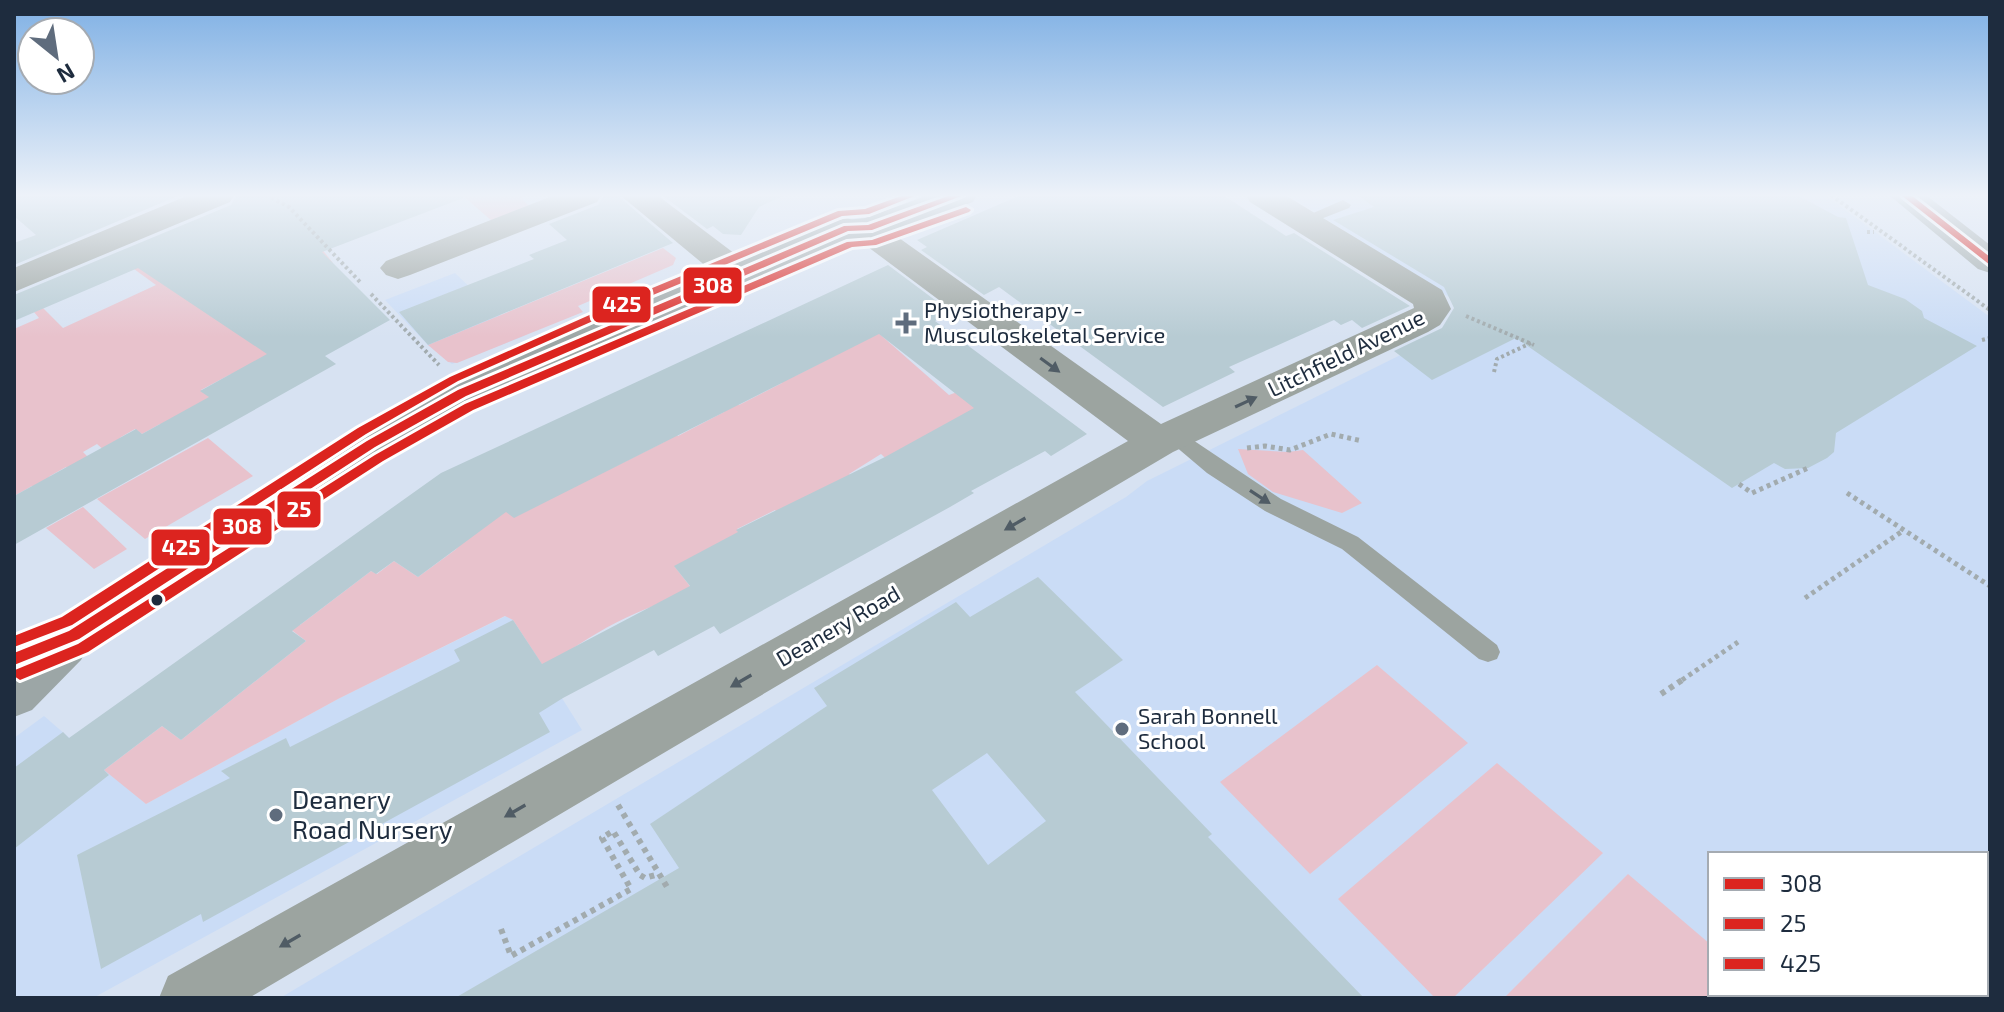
<svg xmlns="http://www.w3.org/2000/svg" width="2004" height="1012" viewBox="0 0 2004 1012" font-family="'Exo 2',sans-serif">
<rect width="100%" height="100%" fill="#d7e2f2"/>
<path fill="#cadcf6" d="M1288,195H1825L1990,317V998H1974L1968,994H1986V854H1710V994H1873L1871,998H280L1126,497L1147,481L1479,316Z
M455,273L499,315L524,336L452,364L428,345L385,300Z
M506,616L513,620L582,730L93,998H14V738L44,716L146,804L338,699Z"/>
<path fill="#e8c2cc" d="M462,195H527L521,198L529,206L492,221Z
M313,238L333,263L311,252L327,324L241,381L231,374L201,390L212,399L163,426L160,424L142,434L135,429L121,437L107,453L97,444L83,452L92,461L72,472L66,467L50,476L38,491L32,486L14,496V329L39,318L34,312L43,308L63,328L156,285L134,269L143,265Z
M663,248L676,258L673,265L578,306L583,312L457,363L448,362L428,345Z
M867,323L949,395L960,391L988,414L909,481L881,454L849,474L860,486L802,540L775,510L737,529L762,560L675,567L696,594C642,604 588,635 545,669L513,620L505,616L338,699L146,804L104,770L162,726L181,740L306,641L289,628L297,623L300,625L371,571L377,574L394,561L418,577L455,550L496,511L614,467L664,442L656,413L678,436L724,412L717,383L739,405L782,383L773,356L795,376L838,354Z
M208,438L253,476L145,539L97,499Z
M1238,449L1288,452L1303,450L1362,503L1342,513L1273,492L1248,474Z
M83,507L127,549L94,569L46,528Z
M1377,665L1468,743L1310,874L1220,782Z
M1497,763L1603,853L1453,998H1435L1338,899Z
M1628,874L1710,944V994H1737L1734,998H1504Z"/>
<path fill="#b7cbd3" fill-rule="evenodd" d="M14,195H180L14,265V243L36,235L14,216Z
M237,195H463V198L322,252L390,320L325,356L336,364L14,545V496L136,429L142,434L209,397L200,391L267,354L138,268L14,321V295L231,205Z
M604,195H617L673,243L428,345L399,312L534,259L529,255L567,240L549,224L598,205Z
M662,195H785L759,207L741,235L723,234L713,226L707,229Z
M1021,195H1223L1286,236L1294,233L1410,306L1362,328L1352,320L1341,325L1334,320L1229,367L1235,372L1163,407L999,287L984,295L921,250L927,247L917,240Z
M1357,195H1797L1838,217L1846,218L1868,285L1905,299L1922,311L1924,318L1977,346L1836,433L1834,452L1827,458L1808,468L1785,469L1774,463L1732,488L1516,338L1432,380L1394,351L1442,328L1454,308L1444,287L1333,220L1374,207Z
M888,265L951,312L935,321L1087,434L1051,456L1045,451L971,491L974,493L950,507L720,634L714,626L658,656L654,650L563,698L539,713L550,732L203,922L201,914L101,969L77,855L230,778L221,771L286,738L290,747L460,661L454,650L513,620L542,664L690,586L674,566L738,532L736,530L885,457L974,408L879,334L514,518L506,512L418,577L394,561L376,574L371,571L292,631L306,641L181,740L162,726L104,770L109,775L14,849V768L63,732L69,738L441,473Z
M1038,577L1123,660L1075,692L1212,834L1208,837L1364,998H455L679,868L650,824L827,706L814,688L956,602L970,617ZM987,753L1046,821L988,865L932,790Z"/>
<g fill="none" stroke-linecap="round" stroke-linejoin="round">
<path stroke="#a2abae" stroke-width="4" stroke-dasharray="3 3" stroke-linecap="butt" d="M266,195L289,207L361,283
M1831,195L1990,310
M1867,232H1874
M371,294L439,365
M1466,316L1534,345
M1982,340L1990,338
M1494,372L1497,359L1531,343"/>
<path stroke="#a2abae" stroke-width="5" stroke-dasharray="4 4" stroke-linecap="butt" d="M1247,448L1265,446L1290,450L1331,434L1362,441
M1739,484L1752,493L1808,468
M1847,493L1990,586
M1805,598L1904,530
M1682,680L1738,642"/>
<path stroke="#a2abae" stroke-width="6" stroke-dasharray="5 5" stroke-linecap="butt" d="M1661,694L1685,678
M618,805L667,887
M501,929L511,956L631,889L602,838L613,831L640,875L645,878L659,874"/>
<path fill="#9ca4a0" fill-rule="evenodd" d="M1343,200L1351,205L1349,208L1303,226L1295,221Z
M1175,428L1281,499L1358,537L1497,645L1500,652L1497,659L1488,662L1479,659L1342,549L1265,511L1207,473L1168,440L1165,435L1168,430Z"/>
<path fill="#9ca4a0" fill-rule="evenodd" d="M189,195H234L230,202L14,292V268Z
M555,195H601L597,202L410,275L398,279L386,275L380,268L386,261Z
M620,195H657L751,266L756,274L751,282L738,285L725,282Z
M1246,195H1285L1442,290L1451,309L1440,325L1428,332L1173,452L249,998H159L168,976L1128,441L868,247L835,235L830,228L835,221L847,218L892,233L1161,424L1414,308L1413,304L1250,202Z"/>
<path fill="#9ca6a6" fill-rule="evenodd" d="M929,195H977L973,202L881,235L852,238L644,326L476,402L386,454L86,651L81,660L32,710L14,717V638L57,621L356,434L448,384L835,221L865,218Z
M1889,195H1926L1990,245V273L1978,269Z"/>
<g stroke="#fff" stroke-width="6">
<path id="bus-1" d="M951,195H964L872,230L848,231L466,396L375,447L79,639L14,665V653L69,631L367,441L458,390L844,226L868,225Z
M1901,195H1911L1990,257V265Z"/>
</g>
<g stroke="#fff" stroke-width="6">
<path id="bus-2" d="M966,207L971,210L969,212L876,245L852,247L473,410L383,461L88,652L20,680L14,676L15,670L78,644L375,455L465,404L847,242L872,240Z"/>
</g>
<g stroke="#fff" stroke-width="6">
<path id="bus-3" d="M904,195H917L869,214L842,216L629,305L458,381L366,434L72,625L14,647V636L62,617L358,428L450,377L621,301L838,211L865,209Z"/>
</g>
<use href="#bus-1" fill="#dc241f" fill-rule="evenodd"/>
<use href="#bus-2" fill="#dc241f" fill-rule="evenodd"/>
<use href="#bus-3" fill="#dc241f" fill-rule="evenodd"/>
</g>
<defs><path id="oneway-solid" d="M-6-.8H1V-3.2L6.5 0L1 3.2V.8H-6Z" transform="scale(2)"/></defs>
<g fill="#505c65">
<use href="#oneway-solid" transform="translate(1050 365) rotate(36)"/>
<use href="#oneway-solid" transform="translate(1246 402) rotate(-25)"/>
<use href="#oneway-solid" transform="translate(1260 497) rotate(33)"/>
<use href="#oneway-solid" transform="translate(1015 524) rotate(150)"/>
<use href="#oneway-solid" transform="translate(741 681) rotate(150)"/>
<use href="#oneway-solid" transform="translate(515 811) rotate(150)"/>
<use href="#oneway-solid" transform="translate(290 941) rotate(150)"/>
</g>
<linearGradient id="sky" x2="0" y2="1"><stop stop-color="#7fb0e4"/><stop offset="0.58" stop-color="#edf2f9"/><stop offset="1" stop-color="#edf2f9" stop-opacity="0"/></linearGradient>
<rect width="2004" height="337" fill="url(#sky)"/>
<g fill="#5f6c7d" stroke="#fff" stroke-width="3">
<path d="M902 311h8v8h8v8h-8v8h-8v-8h-8v-8h8z"/>
<circle cx="1122" cy="729" r="8"/>
<circle cx="276" cy="815" r="8"/>
</g>
<circle fill="#1e2c3e" stroke="#fff" stroke-width="3" cx="157" cy="600" r="7"/>
<g text-anchor="middle" stroke-width="6" stroke-linejoin="round" paint-order="stroke">
<g font-size="22" fill="#1e2c3e" stroke="#fff" text-anchor="start">
<text x="924" y="318">Physiotherapy -<tspan x="924" dy="25">Musculoskeletal Service</tspan></text>
<text x="1138" y="724">Sarah Bonnell<tspan x="1138" dy="25">School</tspan></text>
</g>
<g font-size="22" fill="#1e2c3e" stroke="#fff">
<text transform="translate(1346 353) rotate(-26)" y="8">Litchfield Avenue</text>
<text transform="translate(838 626) rotate(-30)" y="8">Deanery Road</text>
</g>
<g font-size="26" fill="#1e2c3e" stroke="#fff" text-anchor="start">
<text x="292" y="809">Deanery<tspan x="292" dy="30">Road Nursery</tspan></text>
</g>
</g>
<g stroke="#fff" stroke-width="3">
<rect x="682" y="266" width="61" height="39" rx="8" fill="#dc241f"/>
<rect x="591" y="285" width="61" height="39" rx="8" fill="#dc241f"/>
<rect x="276" y="490" width="46" height="39" rx="8" fill="#dc241f"/>
<rect x="212" y="507" width="61" height="39" rx="8" fill="#dc241f"/>
<rect x="150" y="528" width="61" height="39" rx="8" fill="#dc241f"/>
</g>
<g font-size="22" text-anchor="middle" font-weight="bold" fill="#fff">
<text x="713" y="293">308</text>
<text x="622" y="312">425</text>
<text x="299" y="517">25</text>
<text x="242" y="534">308</text>
<text x="181" y="555">425</text>
</g>
<rect width="2004" height="1012" fill="none" stroke="#1e2c3e" stroke-width="32"/>
<rect x="1708" y="852" width="280" height="144" fill="#ffffff" stroke="#a5abb2" stroke-width="2"/>
<rect x="1724" y="878" width="40" height="12" fill="#dc241f" stroke="#a5abb2" stroke-width="2"/>
<text x="1780" y="892" font-size="24" fill="#1e2c3e">308</text>
<rect x="1724" y="918" width="40" height="12" fill="#dc241f" stroke="#a5abb2" stroke-width="2"/>
<text x="1780" y="932" font-size="24" fill="#1e2c3e">25</text>
<rect x="1724" y="958" width="40" height="12" fill="#dc241f" stroke="#a5abb2" stroke-width="2"/>
<text x="1780" y="972" font-size="24" fill="#1e2c3e">425</text>
<g transform="translate(56 56) rotate(150)"><circle r="38" fill="#ffffff" stroke="#a5abb2" stroke-width="2"/>
<path d="M0-6L14 30L0 20L-14 30Z" fill="#5f6c7d"/>
<text y="-12" font-size="22" font-weight="bold" text-anchor="middle" fill="#1e2c3e">N</text>
</g>
</svg>
